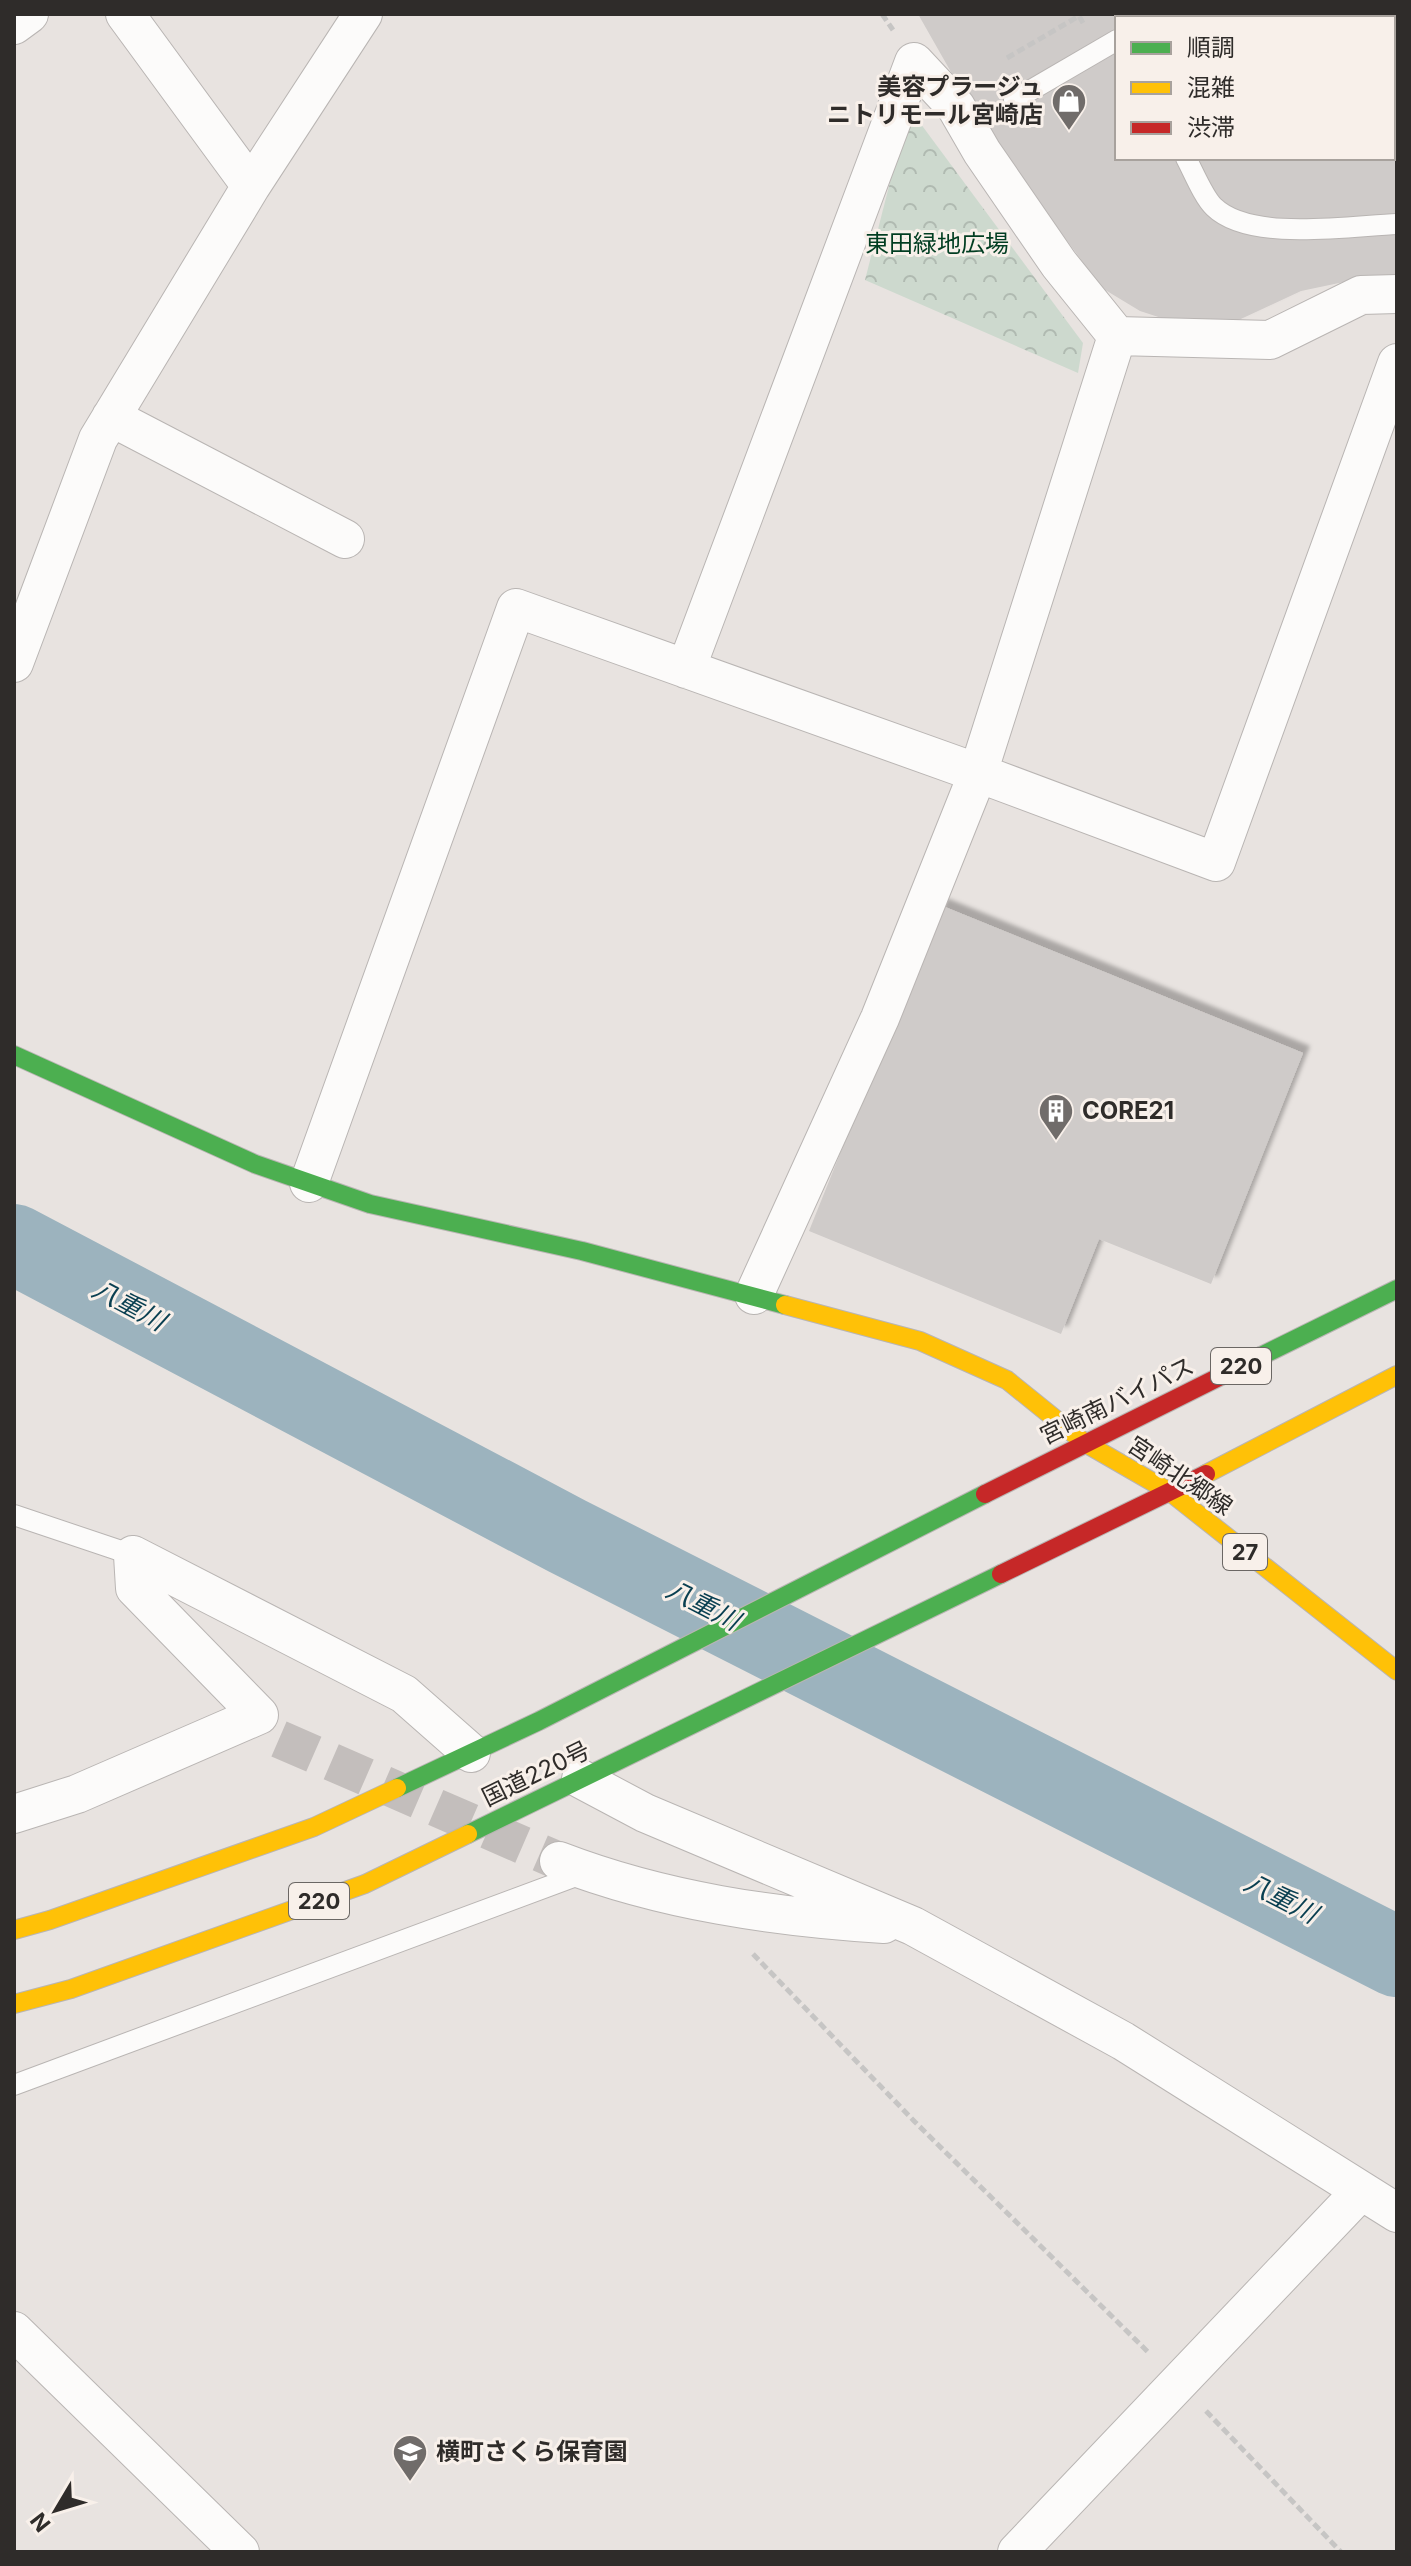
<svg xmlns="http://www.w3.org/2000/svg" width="1411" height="2566" viewBox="0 0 1411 2566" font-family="Inter,'Noto Sans JP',sans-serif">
<defs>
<pattern id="forest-crowns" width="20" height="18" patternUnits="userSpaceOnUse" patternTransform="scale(2)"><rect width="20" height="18" fill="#cdd9ce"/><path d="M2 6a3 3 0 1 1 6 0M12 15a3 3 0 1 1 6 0" fill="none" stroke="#b0bab1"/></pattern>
<filter id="shadow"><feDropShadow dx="7" dy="-7" stdDeviation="2" flood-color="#0004"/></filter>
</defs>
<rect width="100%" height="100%" fill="#e8e3e0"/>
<path fill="url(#forest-crowns)" d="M909,108L1083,343L1078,373L865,280Z"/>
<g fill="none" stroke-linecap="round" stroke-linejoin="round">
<path stroke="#9cb3be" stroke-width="80" d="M14,1244L567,1536L1397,1957"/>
</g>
<path fill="#cfcbc9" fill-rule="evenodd" filter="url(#shadow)" d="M918,14H1397V277L1358,279L1301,291L1230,324L1183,325L1140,311L1102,288L980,123ZM1117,18H1393V158H1117Z
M940,905L1303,1053L1211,1284L1099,1239L1061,1334L809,1231Z"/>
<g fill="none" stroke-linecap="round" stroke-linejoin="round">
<path stroke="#c3bebc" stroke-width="38" stroke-dasharray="38 19" stroke-linecap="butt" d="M279,1739L559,1861"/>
<g stroke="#b9b5b3" stroke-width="22">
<path id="lane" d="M1014,100L1117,40
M1186,158C1193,171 1204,198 1214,207C1250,242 1349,226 1397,224
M14,1515L133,1555
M14,2085L587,1872"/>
</g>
<g stroke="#b9b5b3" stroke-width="40">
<path id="street" d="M125,14L251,186
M14,25L29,14
M1117,336L1270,340L1361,295L1397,294
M111,417L345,539
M14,663L98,439L251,186L363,14
M686,669L914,62L956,107L982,152L1059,264L1117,336L978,773L880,1018L754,1295
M309,1183L516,608L978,773L1216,862L1397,363
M133,1555L404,1694L471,1753
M581,1779L645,1813L913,1926L1123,2041L1397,2213
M14,1814L77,1794L259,1715L135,1588L133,1555
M559,1861C663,1901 774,1917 884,1924
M14,2331L240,2552
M1017,2552L1361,2191"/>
</g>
<g stroke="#b9b5b3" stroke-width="20">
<path id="fast" d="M14,1055L255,1164L370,1204L582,1251L785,1305
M1261,1356L1397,1289
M397,1788L539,1721L985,1494
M468,1834L1001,1574"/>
</g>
<g stroke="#b9b5b3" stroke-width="20">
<path id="slow" d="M785,1305L920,1341L1007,1380L1085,1443
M1085,1443L1170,1492L1397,1671
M1206,1474L1397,1375
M14,1930L50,1920L314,1827L397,1788
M14,2004L71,1989L365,1884L468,1834"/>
</g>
<g stroke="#b9b5b3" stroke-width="20">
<path id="jam" d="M985,1494L1261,1356
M1001,1574L1206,1474"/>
</g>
<path stroke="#c6c5c4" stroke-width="5" stroke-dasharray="8 4" stroke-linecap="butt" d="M882,14L893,30
M1007,58L1079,16L1083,23
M753,1954L915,2122L1149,2353
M1206,2411L1341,2552"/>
<use href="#lane" stroke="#fcfbfa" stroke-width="20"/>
<use href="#street" stroke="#fcfbfa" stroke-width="38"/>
<use href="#fast" stroke="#4caf50" stroke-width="18"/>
<use href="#slow" stroke="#ffc107" stroke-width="18"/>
<use href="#jam" stroke="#c62828" stroke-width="18"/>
</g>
<defs>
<g id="shop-pin" transform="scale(1.8)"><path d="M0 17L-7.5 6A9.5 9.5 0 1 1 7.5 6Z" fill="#706c6a" stroke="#f8f0ea"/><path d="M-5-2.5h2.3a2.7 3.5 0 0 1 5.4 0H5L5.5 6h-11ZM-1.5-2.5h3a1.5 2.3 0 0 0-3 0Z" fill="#fff"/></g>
<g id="building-pin" transform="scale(1.8)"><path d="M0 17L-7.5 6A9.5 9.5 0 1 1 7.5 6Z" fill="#706c6a" stroke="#f8f0ea"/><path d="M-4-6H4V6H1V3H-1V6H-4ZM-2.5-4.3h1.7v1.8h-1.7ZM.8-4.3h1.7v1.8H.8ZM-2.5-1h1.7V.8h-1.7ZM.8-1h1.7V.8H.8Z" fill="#fff"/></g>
<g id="school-pin" transform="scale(1.8)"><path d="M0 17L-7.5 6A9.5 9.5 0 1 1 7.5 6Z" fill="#706c6a" stroke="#f8f0ea"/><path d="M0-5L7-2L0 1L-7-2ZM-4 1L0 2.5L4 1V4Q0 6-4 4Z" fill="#fff"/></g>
</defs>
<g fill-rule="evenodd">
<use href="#shop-pin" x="1069" y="101"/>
<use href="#building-pin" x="1056" y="1111"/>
<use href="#school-pin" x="410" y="2452"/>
</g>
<g text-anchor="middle" stroke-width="6" stroke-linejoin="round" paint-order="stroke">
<g fill="#f8f0ea" stroke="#6b6764" stroke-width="2">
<rect x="1211" y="1348" width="60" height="36" rx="6"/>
<rect x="1223" y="1534" width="44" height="36" rx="6"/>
<rect x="289" y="1883" width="60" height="36" rx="6"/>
</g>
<g font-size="22" font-weight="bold" fill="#2f2c2a">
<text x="1241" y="1374">220</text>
<text x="1245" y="1560">27</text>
<text x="319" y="1909">220</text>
</g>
<g font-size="24" font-weight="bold" fill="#2f2c2a" stroke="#f8f0ea" text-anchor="start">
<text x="1043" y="95" text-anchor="end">美容プラージュ<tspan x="1043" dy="28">ニトリモール宮崎店</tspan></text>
<text x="1082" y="1119">CORE21</text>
<text x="436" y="2460">横町さくら保育園</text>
</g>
<g font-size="24" fill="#013d21" stroke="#f8f0ea">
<text x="937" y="252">東田緑地広場</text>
</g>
<g font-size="24" fill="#2f2c2a" stroke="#f8f0ea">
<text transform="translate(1117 1401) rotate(-26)" y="8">宮崎南バイパス</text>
<text transform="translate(1180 1476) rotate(34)" y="8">宮崎北郷線</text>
<text transform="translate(536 1774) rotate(-26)" y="8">国道220号</text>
</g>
<g font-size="26" font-style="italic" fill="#093f51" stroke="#f8f0ea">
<text transform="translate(129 1305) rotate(28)" y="9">八重川</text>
<text transform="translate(703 1605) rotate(27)" y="9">八重川</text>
<text transform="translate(1281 1898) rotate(27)" y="9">八重川</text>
</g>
</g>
<rect width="1411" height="2566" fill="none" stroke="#2f2c2a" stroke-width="32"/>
<rect x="1115" y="16" width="280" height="144" fill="#f8f0ea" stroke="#a8a29d" stroke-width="2"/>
<rect x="1131" y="42" width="40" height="12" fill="#4caf50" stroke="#a8a29d" stroke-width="2"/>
<text x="1187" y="56" font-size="24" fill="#2f2c2a">順調</text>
<rect x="1131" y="82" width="40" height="12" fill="#ffc107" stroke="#a8a29d" stroke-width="2"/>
<text x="1187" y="96" font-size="24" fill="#2f2c2a">混雑</text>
<rect x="1131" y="122" width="40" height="12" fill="#c62828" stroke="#a8a29d" stroke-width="2"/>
<text x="1187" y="136" font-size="24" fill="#2f2c2a">渋滞</text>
<g transform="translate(56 2510) rotate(232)" stroke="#f8f0ea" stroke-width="6" paint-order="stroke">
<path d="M0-6L14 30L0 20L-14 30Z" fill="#2f2c2a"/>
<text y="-12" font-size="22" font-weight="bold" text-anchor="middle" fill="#2f2c2a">N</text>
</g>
</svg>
